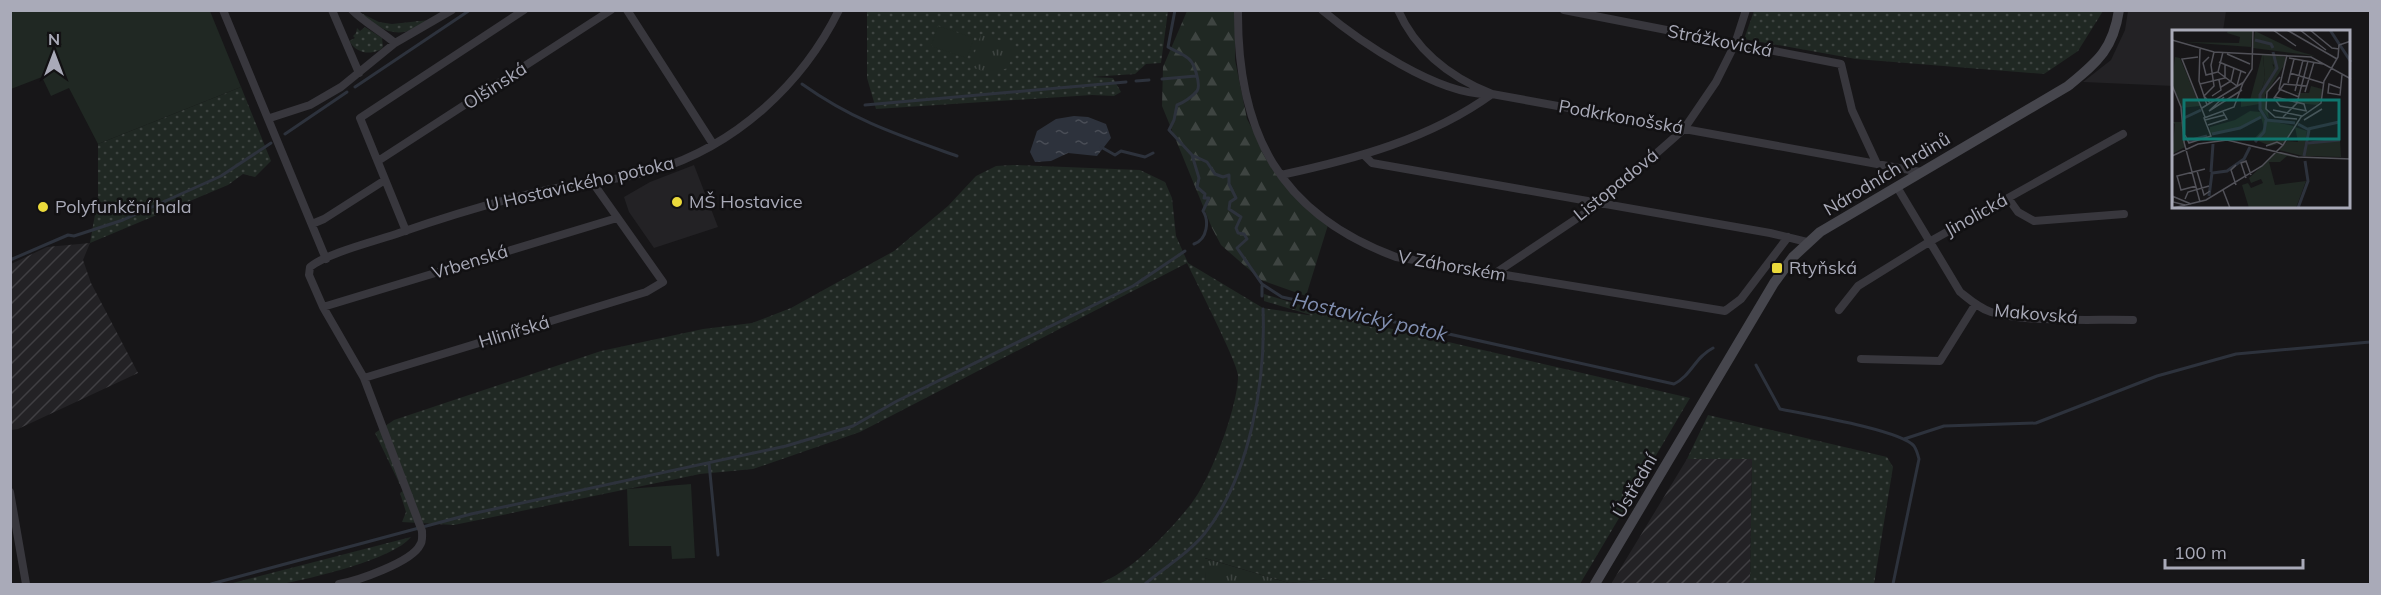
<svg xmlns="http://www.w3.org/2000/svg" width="2381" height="595" viewBox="0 0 2381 595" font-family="Mulish,sans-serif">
<defs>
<pattern id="industrial-furrows" width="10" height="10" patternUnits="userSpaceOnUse" patternTransform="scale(1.5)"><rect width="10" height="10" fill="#232225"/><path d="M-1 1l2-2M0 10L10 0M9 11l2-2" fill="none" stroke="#403f43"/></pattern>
<pattern id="grass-dots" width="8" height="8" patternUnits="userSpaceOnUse" patternTransform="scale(1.5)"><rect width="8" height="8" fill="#202823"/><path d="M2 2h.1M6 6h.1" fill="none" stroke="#3e4441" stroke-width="1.8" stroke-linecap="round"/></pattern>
<pattern id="forest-firs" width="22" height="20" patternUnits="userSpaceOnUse" patternTransform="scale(1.5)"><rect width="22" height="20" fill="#202823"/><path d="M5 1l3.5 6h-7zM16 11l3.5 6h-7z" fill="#3e4441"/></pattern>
<pattern id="park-tufts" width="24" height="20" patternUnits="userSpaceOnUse" patternTransform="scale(1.5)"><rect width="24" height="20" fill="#202823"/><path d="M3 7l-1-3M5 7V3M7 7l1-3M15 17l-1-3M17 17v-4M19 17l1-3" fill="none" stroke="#3e4441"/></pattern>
<pattern id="water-ripples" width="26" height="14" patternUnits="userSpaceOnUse" patternTransform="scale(1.5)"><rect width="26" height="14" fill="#2d323c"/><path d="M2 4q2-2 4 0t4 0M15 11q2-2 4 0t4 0" fill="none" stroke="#494d56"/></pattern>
</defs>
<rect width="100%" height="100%" fill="#171618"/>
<path fill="#232225" d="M2128,11V10L2226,11L2223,31L2174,32V86L2083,82L2111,60L2125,30Z
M694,165L718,227L654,248L629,212L624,197L650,182Z"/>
<path fill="url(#industrial-furrows)" d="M90,243L83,260L91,283L138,373L18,429L11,430V264L47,247Z
M1687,459H1752L1750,584H1611Z"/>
<path fill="url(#grass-dots)" d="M357,11L379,22L392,24L429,20C398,43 383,31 357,11Z
M867,11H1168L1161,63L1146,64L1135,74L1091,77L1113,78L1121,92L1114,96L1092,95L876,109L867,78Z
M1754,11V10L2103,11L2078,51L2044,74L1856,59L1744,39Z
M365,27L382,38L383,47L380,50C367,55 357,53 349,41L355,38L353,36L356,33L357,28L360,31Z
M241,87L271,161L255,177L243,174L228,185L90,243L98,197V144Z
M1013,165L1140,170L1165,182L1172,198L1176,236L1188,263L1263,308L1314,316L1264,301V294L1332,315L1690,398L1580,584H1327V579L1289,583L1205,558L1206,584H1098C1130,573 1169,532 1191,504C1210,481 1238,407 1238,376C1239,365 1195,280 1187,263L860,432L753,469L700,474L454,525L402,522L406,512L400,493L403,491L375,433L394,420L601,351L703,329L752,323L791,308L894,251L948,206L976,176L996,166Z
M1708,415L1887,457L1893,467L1874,584H1750L1752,459H1687Z
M411,537C394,559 310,579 281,584C265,587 246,585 229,584Z"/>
<path fill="url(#forest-firs)" d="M1187,11H1236L1235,60L1247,119L1278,177L1328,225L1306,296L1261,280L1221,245L1212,228L1162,106L1163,67Z"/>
<path fill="url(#park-tufts)" d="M981,34L1016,46L1008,68L991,73L970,67Z
M1204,558L1289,583L1328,579L1327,584H1206Z"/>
<path fill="#202823" d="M11,10L210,11L241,87L98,144L69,88L51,96L42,77L11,89Z
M938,26L974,38L967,58L931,46Z
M691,484L695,558L672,559L671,546H629L627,489Z"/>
<path fill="url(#water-ripples)" d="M1074,116L1088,117L1106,124L1111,138L1097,156L1068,153L1051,161L1035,162L1030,152L1037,131L1056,119Z"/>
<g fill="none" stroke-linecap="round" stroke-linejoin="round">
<path stroke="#2d323c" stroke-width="3" d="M1175,10L1168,47C1175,51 1184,54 1189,59C1195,64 1201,86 1197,91C1192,97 1183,103 1177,105L1174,120L1169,130L1192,155L1207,162L1215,174L1223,177L1229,175V184L1236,198L1230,202L1229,209L1241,217L1236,228L1238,233L1244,234L1247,239L1237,248L1262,284L1282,297L1674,384C1691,376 1695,357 1713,348
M1162,79L1196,76
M1136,81L1149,80
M802,84C854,121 898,135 957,156
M355,87L470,10
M865,105L1126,82
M285,134L347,92
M1101,147L1115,155L1121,151L1145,157L1153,153
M1192,155L1199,178L1197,187L1205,194L1204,198H1209L1203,211C1209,220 1208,239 1194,244
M10,260L68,235L74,236L123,220L221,176L271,143
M1262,286V296
M1756,365L1780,409C1804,414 1901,430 1914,446C1916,449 1918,455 1919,459L1893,584
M1904,439L1944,426L2036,423L2157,376L2236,354L2370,342
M709,463L718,555
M211,584L471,514L786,446L853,426L897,401L1133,286L1185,251
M1145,584C1164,568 1189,553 1205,533C1250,476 1266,381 1263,309"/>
<path stroke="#38373d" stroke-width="8" d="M223,10L326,259
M332,10L359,73
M352,10C365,23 381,31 395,43
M627,10L713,144
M1238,10C1237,132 1279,214 1396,257L1725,311L1741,299L1788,237
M1322,10C1360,42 1438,95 1488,94
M1398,10C1416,51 1452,78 1492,94L1921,172
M1564,10L1841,64L1852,110L1877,164
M270,118L310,105L341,87L395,43L452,10
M1364,155L1372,163L1770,233L1807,242
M378,161L611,10
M1281,175C1355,159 1430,139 1492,94
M1897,187L1960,292C1970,300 1979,308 1991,312C2025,323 2095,319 2133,320
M2008,198L2018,212L2034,221L2124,214
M312,224L324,219L385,180
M406,231L360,118L524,10
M1494,274L1600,203L1684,129L1716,82L1735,44L1746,10
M323,307L617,218
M1839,310L1858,286L1929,242L2123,134
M1861,359L1940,361L1975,305
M364,378L646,292L663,282L593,183
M10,492L26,584
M339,584C357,581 412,562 420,545C423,541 422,536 422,531L364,378L323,307L309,275L310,267C327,253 376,241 399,233C448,216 497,201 547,190C583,182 620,181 655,170C735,146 802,85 839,10"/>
<path stroke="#46464d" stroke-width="10" d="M1595,584L1774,283L1793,257L1820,232L2068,86C2097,62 2113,50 2119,10"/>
</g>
<g fill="#ebda3b" stroke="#121113" stroke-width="2">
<circle cx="677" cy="202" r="6"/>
<circle cx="43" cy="207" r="6"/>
<rect x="1771" y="262" width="12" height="12" rx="3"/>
</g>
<g text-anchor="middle" stroke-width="5" stroke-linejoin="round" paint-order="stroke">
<g font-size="18" fill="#a9aab8" stroke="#121113">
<text transform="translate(1720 41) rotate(11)" y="6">Strážkovická</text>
<text transform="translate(495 86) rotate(-33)" y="6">Olšinská</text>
<text transform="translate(1621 117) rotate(10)" y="6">Podkrkonošská</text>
<text transform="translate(1887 174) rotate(-31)" y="6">Národních hrdinů</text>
<text transform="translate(580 184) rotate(-13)" y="6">U Hostavického potoka</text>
<text transform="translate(1616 185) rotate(-39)" y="6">Listopadová</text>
<text transform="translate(1976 215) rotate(-29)" y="6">Jinolická</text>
<text transform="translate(470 262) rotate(-17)" y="6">Vrbenská</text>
<text transform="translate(1452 266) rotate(10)" y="6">V Záhorském</text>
<text transform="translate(2036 314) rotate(5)" y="6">Makovská</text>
<text transform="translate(514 332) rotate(-17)" y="6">Hlinířská</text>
<text transform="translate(1635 486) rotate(-60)" y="6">Ústřední</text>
</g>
<g font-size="18" fill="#a9aab8" stroke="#121113" text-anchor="start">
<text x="689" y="208">MŠ Hostavice</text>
<text x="55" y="213">Polyfunkční hala</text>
<text x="1789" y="274">Rtyňská</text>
</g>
<g font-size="20" font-style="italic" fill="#818fb1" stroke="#121113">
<text transform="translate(1370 317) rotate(13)" y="7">Hostavický potok</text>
</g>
</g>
<g transform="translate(2172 30)">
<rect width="178" height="178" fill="#171618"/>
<path d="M56,0H81L79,17L11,12L67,13L68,7L55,3ZM83,1L122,20L143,26L81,18ZM90,25H105V40L88,64V74L69,77V68L78,70ZM91,26L102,35L98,49L89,62L93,48ZM139,56L150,59L149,71L145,75L125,73L128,65L124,63H137ZM78,81L88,82L94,90L122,96L112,113L98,116L82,109L92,98L89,87L61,101L38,104V97L63,90ZM0,92H10L13,117L0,124L3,94ZM123,97L135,101L131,126L107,120L115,111L126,112ZM105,122L131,129L115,126L108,132H97L103,155L134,151L124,178H77L70,155L76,153L79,158L91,153L89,149L79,153L77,148Z" fill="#202823" fill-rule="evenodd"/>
<path d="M91,25L99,27L102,40L89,62L93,48ZM105,25L113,27V34L93,65L97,89L88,77V67L105,40ZM168,110L169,127L133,126L135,113Z" fill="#202823"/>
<path d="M3,27L8,28L28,76L9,78L0,53Z" fill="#202823"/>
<path fill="none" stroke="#2d323c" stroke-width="3" d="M158,0L179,32M83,10L99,14L101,18M101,22L105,38L88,65V79L95,90L123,93M12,88L29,80M126,94L137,100L132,126M136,99L167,92M40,104L68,98L89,87M16,111L35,106M83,112L92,102L94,90M136,113L168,110M39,142L41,114M37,166L40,143L55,141L72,129L78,117M126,178L136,151L133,131"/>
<path fill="none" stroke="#515158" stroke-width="1.5" d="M101,0L124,16M115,0L165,29M128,0L154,20M138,0L160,18L167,19M0,10L42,22L139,27L179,49M28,19L27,51L35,75M55,24L78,34M115,25L107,59L127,67M26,27L10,29L33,87M37,27L31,33L34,45L46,42L51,22M117,28L151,34M47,32L74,43M46,42L65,56L69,41M118,43L151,53M108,47L95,62L94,79L103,87L125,89M71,53L80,39L81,0M116,53L122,29M28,54L53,48V34M0,55L9,77L12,112L28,172M135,56L112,54L102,68L108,76L135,81M49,57L59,51L62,38M168,58L157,54L156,63L168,65L170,45M123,61L131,30M133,62L142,32M40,66L49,60L47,50M103,67L132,74L134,81M38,73L32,66L42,56L39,35L42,22M30,78L72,52M101,80L130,86M37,81L70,60M37,81L52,67M111,87L125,73L136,31M33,90L52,85M132,90L150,79M36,95L55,89L51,82M13,105L17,113L39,106L32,88L62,77L71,53M94,116L105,112L111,115M0,126L26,114L55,110L126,127L179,129M25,141L32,165L38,161M74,148L69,133L74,131L79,145M64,155L59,140L64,135M24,156L9,160L5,146L33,139M51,160L58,178M0,166L19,174M1,166V172L13,175M13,169L16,162L37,156M1,178L34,170L90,136L111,115L129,87L149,73L152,51L166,27L167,15L179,11"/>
<path fill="#0f766e" fill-opacity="0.15" stroke="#0f766e" stroke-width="3" d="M12,70H167V109H12Z"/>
<rect width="178" height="178" fill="none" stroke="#a9aab8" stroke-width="3"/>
</g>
<rect width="2381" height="595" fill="none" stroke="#a9aab8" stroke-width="24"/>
<g transform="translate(54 54)" stroke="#121113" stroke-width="4.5" paint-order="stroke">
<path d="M0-4.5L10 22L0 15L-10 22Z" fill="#a9aab8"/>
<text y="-9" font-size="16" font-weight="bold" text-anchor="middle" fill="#a9aab8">N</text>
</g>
<path d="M2165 559v9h138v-9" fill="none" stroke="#a9aab8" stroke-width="3"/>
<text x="2174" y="559" font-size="18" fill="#a9aab8" stroke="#121113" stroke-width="4.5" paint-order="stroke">100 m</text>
</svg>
